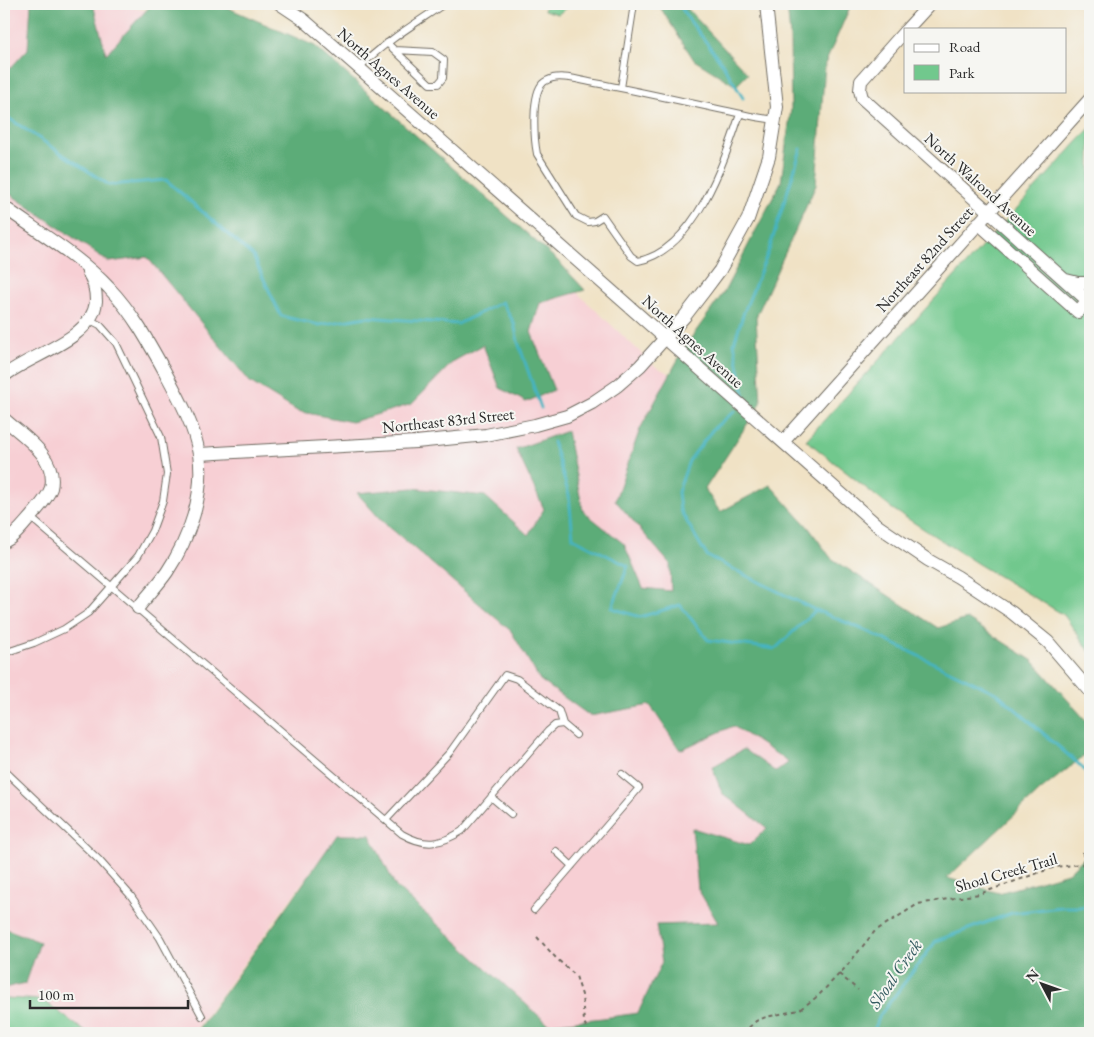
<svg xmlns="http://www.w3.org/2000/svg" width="1094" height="1037" viewBox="0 0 1094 1037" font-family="'EB Garamond',serif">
<rect width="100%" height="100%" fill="#f6f6f2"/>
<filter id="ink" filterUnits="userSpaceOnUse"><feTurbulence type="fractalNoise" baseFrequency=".02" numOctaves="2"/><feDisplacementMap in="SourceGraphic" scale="10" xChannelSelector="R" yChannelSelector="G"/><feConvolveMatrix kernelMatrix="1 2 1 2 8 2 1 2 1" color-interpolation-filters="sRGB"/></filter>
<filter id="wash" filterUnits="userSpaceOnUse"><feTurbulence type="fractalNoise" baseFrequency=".0096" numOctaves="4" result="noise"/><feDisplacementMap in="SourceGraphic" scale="20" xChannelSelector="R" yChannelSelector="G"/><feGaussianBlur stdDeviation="1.12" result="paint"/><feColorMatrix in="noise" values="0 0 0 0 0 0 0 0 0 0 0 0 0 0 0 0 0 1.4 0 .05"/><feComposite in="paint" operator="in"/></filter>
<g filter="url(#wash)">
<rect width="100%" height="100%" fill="#f0e2c5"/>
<path fill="#f7cfd4" d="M4,4H115L244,31L570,286L655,366L670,374L643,422L615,500L670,564L672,591L643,588L624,544L583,511L567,431L516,449L544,509L528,535L485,496L413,488L357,494L381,520L511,631L540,680L590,716L650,705L680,750L733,726L789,762L776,772L722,793L767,828L749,845L693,829L698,889L719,923L656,926L662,962L638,1013L603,1018L548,1024L396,887L370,835H337L193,1033H4V988L24,984L4,980Z"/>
<path fill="#71c88d" stroke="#4e7a5c" d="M546,4H573L558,14L544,10Z
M1090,128V652L1064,615L978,564L891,508L806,440Z
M4,998L43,1000L87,1033H4Z"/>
<path fill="#5cac78" stroke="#446c52" d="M31,4H93L106,54L152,4H219L315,46L558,261L585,290L540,303L531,332L554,390L526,402L500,388L483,345L454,361L412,404L352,422L297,411L250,382L147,257L109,262L4,190V75L28,49Z
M658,4H683L748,74L736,86L694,60Z
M787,4H855L850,7L825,64L816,185L756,317L761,403L705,489L720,512L770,485L809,528L831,558L938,628L967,619L1033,661L1090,725V751L1040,791L947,878L999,893L1068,873L1090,852V1033H195L289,904L337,835H370L396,887L548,1024L603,1018L638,1013L662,962L656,925L718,923L698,889L692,828L749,845L767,828L722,793L712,767L744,749L776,772L789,762L733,726L680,750L650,705L590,716L540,680L511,631L381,520L357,493L413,488L485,496L528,535L544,509L516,449L567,431L583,511L624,544L643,588L671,591L670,564L615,500L640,429L686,345L724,292L781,182L791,109L790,36Z
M4,928L40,942L26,983L4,988Z"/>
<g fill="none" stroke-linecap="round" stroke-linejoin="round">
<path stroke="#46b4c1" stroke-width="3" d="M679,4L687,17L722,63L743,98
M4,115L109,185L166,180L253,256L281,316L319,325L366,317L458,324L502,302L514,323L518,342L541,408
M745,400L734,343L744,312L769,250L801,149
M735,411L713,429L689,461L678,492L680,510L707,556L815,610
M553,442L569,495L573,538L628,566L612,608L640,617L680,605L708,640L775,649L816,610L869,632L998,694L1082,767L1090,778
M873,1033L880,1015L936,941L1012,913L1060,907H1090"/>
</g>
</g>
<g filter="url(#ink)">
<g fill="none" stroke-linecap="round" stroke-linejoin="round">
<g stroke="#706b61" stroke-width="8">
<path id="service" d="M387,43L430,84H438L443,78L444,60L433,52L395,50
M359,68C384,42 415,24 444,4
M621,88L634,4
M740,114C724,162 695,250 638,261L631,256L603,216L595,221L588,222L576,216L537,154C534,139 531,94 543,83C545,81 550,79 553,78C565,75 582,81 595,83C649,93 702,106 756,117L775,120
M30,517L402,834C425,847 440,845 462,831L548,731L555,725L563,724L576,735
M4,653L34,643L64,629L88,613L138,556L152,531L163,501L167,474L161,437L116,343L100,325L90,320
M4,770L99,860L131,896L160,938L202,1016
M491,797L511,814
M386,820L450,752L505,675L517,679L559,711L563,724
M556,851L572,866
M534,910L639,788L622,774"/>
</g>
<g stroke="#706b61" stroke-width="14">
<path id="minor" d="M280,4L304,20L359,68L878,526L928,560L958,577L1011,612L1048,642L1090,691
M907,29L930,4
M905,31L861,81L860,90L862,98L1087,300
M4,207C37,231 82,258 109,288C132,312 148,341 164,370C178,396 194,424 199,454C205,494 189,539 167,572C158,585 147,596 138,608
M978,223L1078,312L1090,297
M1066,280L1078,283H1090
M4,376C30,354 93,340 96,301C96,289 94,281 88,272
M4,419C23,436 58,457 51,488C48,497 40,506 34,513C24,524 16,536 4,542
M783,442L1090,99
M199,454L416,442L486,435L535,425L567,416L592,403L617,386L640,366L685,316L705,290L720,270L748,219L769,157L777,107L766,4"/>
</g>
<path stroke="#706b61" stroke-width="2" stroke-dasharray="4 4" stroke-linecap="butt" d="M1083,864V853L1090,837
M537,937L556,958L576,976L582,995L584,1022L589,1033
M839,974L858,990
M743,1033L756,1021L766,1017L799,1010L818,996L846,967L875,931L918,904L979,894L1055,867L1083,864L1090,865"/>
<use href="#service" stroke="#fff" stroke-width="6"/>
<use href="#minor" stroke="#fff" stroke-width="12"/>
</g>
</g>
<g text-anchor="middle" stroke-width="4" stroke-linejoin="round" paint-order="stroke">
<g font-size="16" fill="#2b2b2b" stroke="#f6f6f2">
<text transform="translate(389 73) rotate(41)" y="6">North Agnes Avenue</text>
<text transform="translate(981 184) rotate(42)" y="6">North Walrond Avenue</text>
<text transform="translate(924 259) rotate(-48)" y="6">Northeast 82nd Street</text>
<text transform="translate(693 341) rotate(42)" y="6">North Agnes Avenue</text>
<text transform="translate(448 420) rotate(-6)" y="6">Northeast 83rd Street</text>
<text transform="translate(1006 872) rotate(-16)" y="6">Shoal Creek Trail</text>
</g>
<g font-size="18" font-style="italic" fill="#345b60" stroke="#f6f6f2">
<text transform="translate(895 974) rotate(-55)" y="6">Shoal Creek</text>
</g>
</g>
<rect width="1094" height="1037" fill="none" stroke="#f6f6f2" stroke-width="20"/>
<rect x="904" y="28" width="162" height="65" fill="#f6f6f2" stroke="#a5a5a2"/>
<rect x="914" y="44" width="25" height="8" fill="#ffffff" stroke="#a5a5a2"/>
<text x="949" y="52" font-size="15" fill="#2b2b2b">Road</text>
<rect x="914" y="65" width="25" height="15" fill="#71c88d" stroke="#a5a5a2"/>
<text x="949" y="78" font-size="15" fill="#2b2b2b">Park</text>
<g transform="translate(1042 984) rotate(311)" stroke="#f6f6f2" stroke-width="4" paint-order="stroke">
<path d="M0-4L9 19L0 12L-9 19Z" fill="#2b2b2b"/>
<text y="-8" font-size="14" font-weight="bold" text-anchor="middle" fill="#2b2b2b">N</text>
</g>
<path d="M30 1000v8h158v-8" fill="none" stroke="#2b2b2b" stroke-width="2.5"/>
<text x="38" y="1000" font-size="15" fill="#2b2b2b" stroke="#f6f6f2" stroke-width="4" paint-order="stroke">100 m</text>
</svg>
